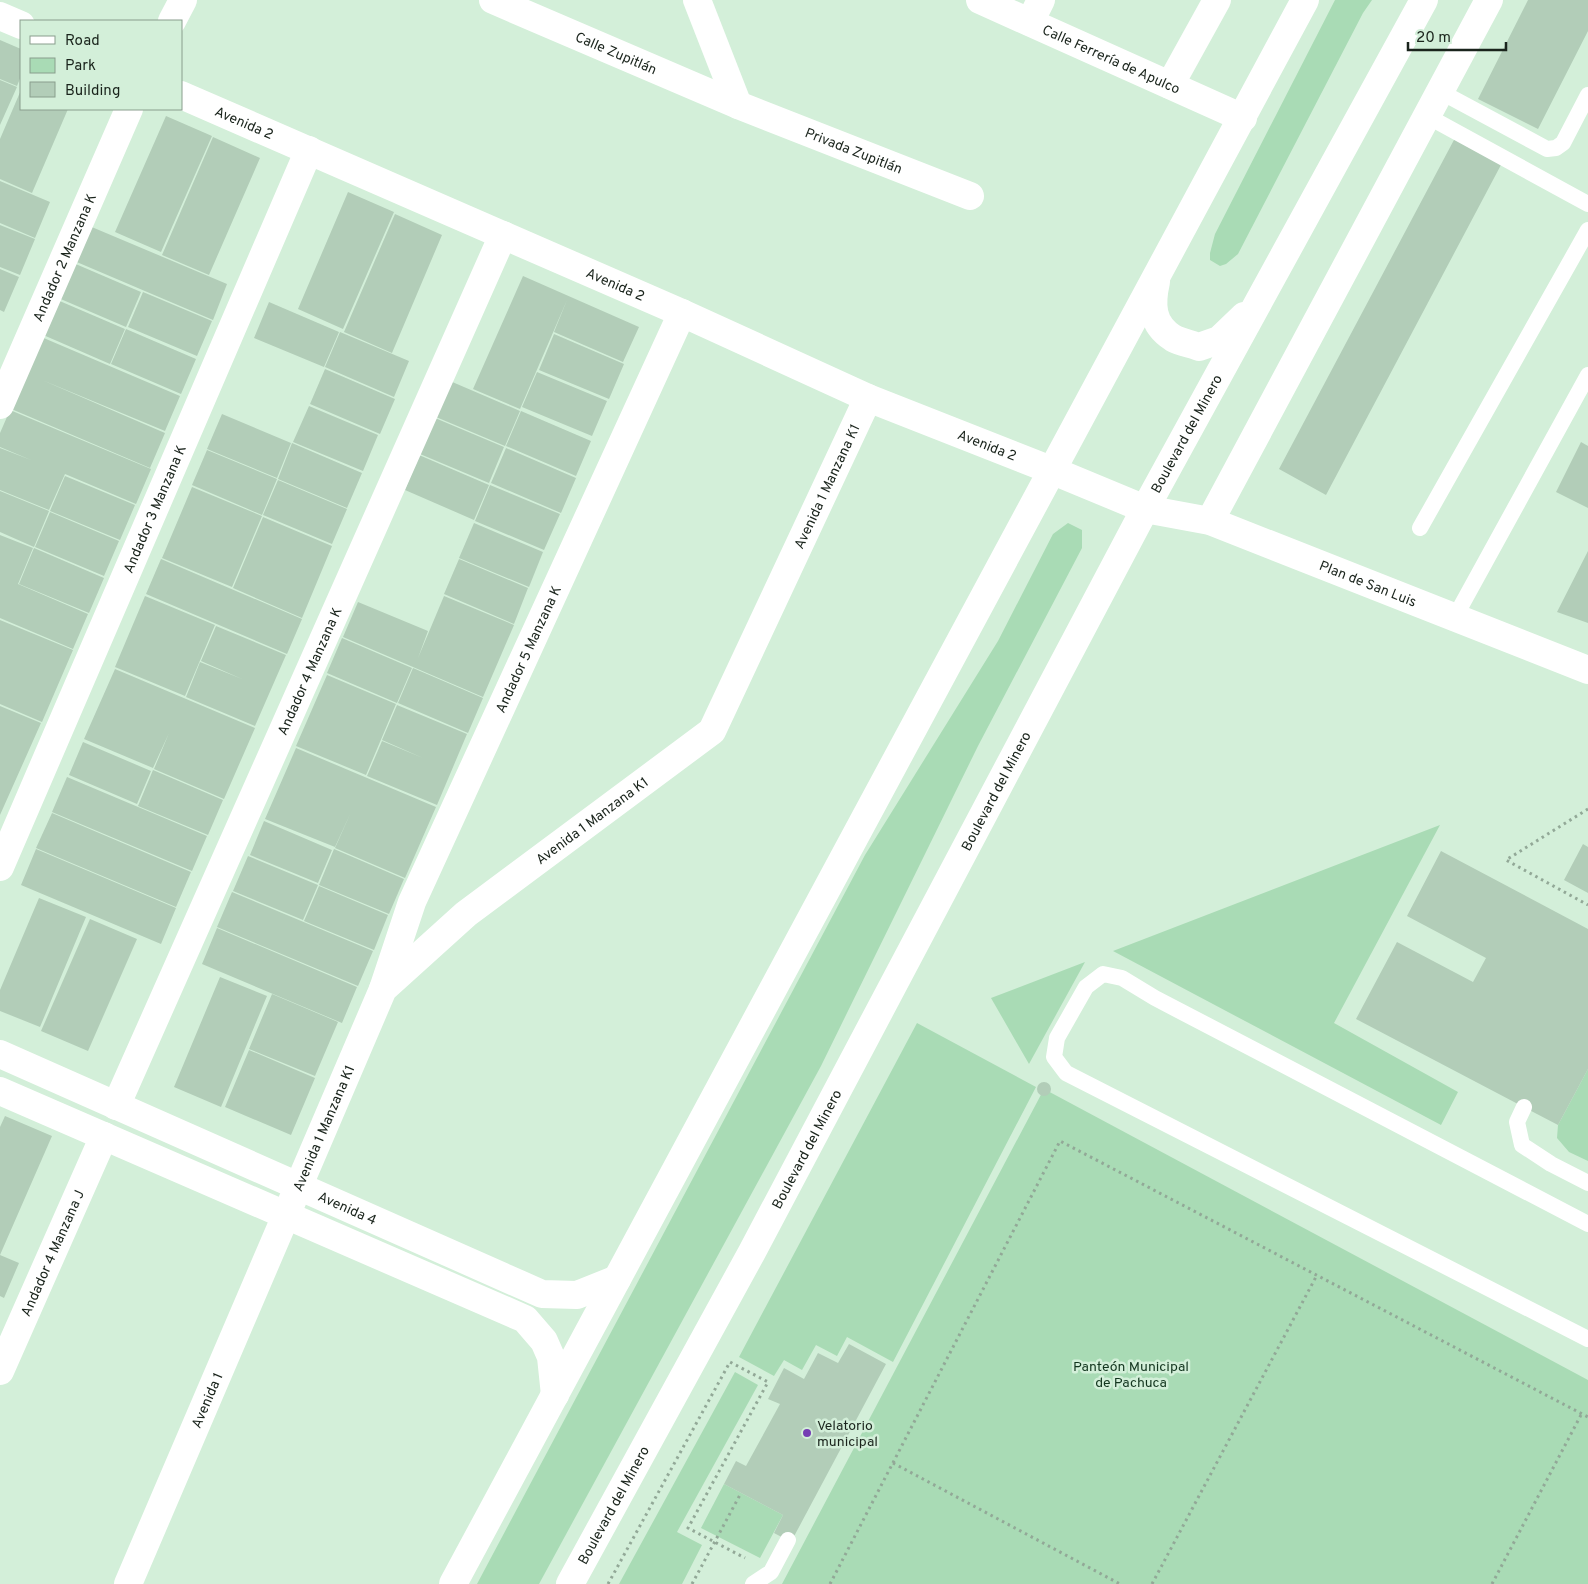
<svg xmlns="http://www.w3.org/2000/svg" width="1588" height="1584" viewBox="0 0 1588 1584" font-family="Overpass,sans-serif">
<rect width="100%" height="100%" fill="#d3efd9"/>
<path fill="#a9dbb5" d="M1335,0H1372L1363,13L1238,254L1226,264L1220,266L1210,260V253L1215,234Z
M1068,523L1082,530V548L978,746L821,1066L539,1584H477L865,855L998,641L1053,534Z
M1440,825L1334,1023L1458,1092L1441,1125L1113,951Z
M1085,962L1029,1064L991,998Z
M917,1023L1036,1087L893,1362L847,1337L837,1356L816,1345L802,1370L784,1360L774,1376L739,1357Z
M1588,1069V1161L1569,1152L1557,1138L1558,1125Z
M1044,1089L1588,1380V1584H782Z
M735,1372L758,1385L677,1532L702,1545L682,1584H619Z
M724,1484L783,1515L760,1558L701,1528Z"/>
<path fill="#b2cdb8" d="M1528,0H1588V31L1538,129L1478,99Z
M0,40L21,49V76L17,86L0,79Z
M0,80L17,87L0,125Z
M21,90V109H68L32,193L0,179V139Z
M166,116L212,136L161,252L115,232Z
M213,137L260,158L209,275L162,255Z
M1455,138L1502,163L1326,495L1279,469Z
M0,181L50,202L35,238L0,223Z
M348,192L394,212L343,329L298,309Z
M395,214L442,235L392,353L344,332Z
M0,225L35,239L20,275L0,267Z
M87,225L227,284L213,320L72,260Z
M71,262L141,292L126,327L56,297Z
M0,269L19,277L4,312L0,310Z
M523,276L639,327L623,362L554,332L567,300L520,409L473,389Z
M143,292L212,321L197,356L128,327Z
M55,299L125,329L110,364L41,334Z
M269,302L339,332L324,367L254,338Z
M126,329L196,359L181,394L111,364Z
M340,332L409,361L394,397L325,367Z
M554,334L624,364L609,399L539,370Z
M39,336L180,396L165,431L42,380L165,433L150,468L9,408Z
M325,369L395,399L380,434L310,404Z
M537,372L607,401L592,436L522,407Z
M450,381L520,411L505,446L436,417Z
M309,406L378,435L363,471L293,442Z
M10,410L151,469L136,504L65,474L49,510L0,490V448L31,460L0,447V433Z
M521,411L591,441L576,476L506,446Z
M222,414L291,443L277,478L207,449Z
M435,418L504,447L489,483L420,454Z
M1581,442L1588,446V508L1556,492Z
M292,443L362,473L347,508L278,479Z
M506,448L576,478L561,513L491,483Z
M207,450L277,479L262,515L192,485Z
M419,455L489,485L474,520L405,490Z
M65,476L135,505L120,540L50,511Z
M278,480L347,509L332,544L263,515Z
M490,485L560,514L544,550L475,521Z
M192,487L262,516L232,587L162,558Z
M0,491L49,511L34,547L0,532Z
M50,512L119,541L104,576L35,547Z
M263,517L332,546L302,618L233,588Z
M474,523L543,552L529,587L459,558Z
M0,535L33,548L18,584L88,614L73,649L0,618Z
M34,548L104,578L89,613L19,584Z
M1588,551V623L1557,612Z
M161,559L302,619L287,654L146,594Z
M459,559L528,588L514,624L444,594Z
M145,596L215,625L185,696L115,667Z
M444,596L514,625L483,697L343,637L358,602L428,631L418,658Z
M0,620L73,650L42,722L0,704Z
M216,626L286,655L255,726L186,697L200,662L242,679L201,661Z
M342,638L412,668L397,703L327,673Z
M413,668L483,698L468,733L398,703Z
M115,669L255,728L224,799L154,769L169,733L153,768L84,739Z
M327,675L396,704L366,775L296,746Z
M397,705L467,734L437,805L367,776L382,741L423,758L382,740Z
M0,706L41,723L0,815Z
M83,742L151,771L137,804L69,775Z
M296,748L436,807L405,878L335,848L351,812L335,847L265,819Z
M153,770L223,800L208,835L138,806Z
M67,777L207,836L192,871L52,812Z
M52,813L191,872L176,907L36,848Z
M264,821L332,850L318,883L250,855Z
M1583,844L1588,847V893L1564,880Z
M36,849L176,908L161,944L21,885Z
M334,849L404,879L389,914L319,885Z
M1441,851L1588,929V1069L1558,1125L1356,1019L1397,942L1473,982L1486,958L1407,916Z
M248,856L318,885L303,920L233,891Z
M319,886L388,915L374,950L304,921Z
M232,892L373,951L358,986L217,927Z
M39,898L86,917L40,1027L0,1011V990Z
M90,919L137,939L88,1051L41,1031Z
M217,928L357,987L342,1023L202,964Z
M220,977L267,996L221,1107L174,1087Z
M272,994L338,1022L315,1076L249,1049Z
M249,1050L315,1078L291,1135L225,1107Z
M1037 1089a7 7 0 1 1 14 0a7 7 0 1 1-14 0Z
M5,1116L52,1136L0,1255L19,1263L4,1298L0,1296V1127Z
M849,1344L886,1364L791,1542L774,1533L783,1515L724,1484L736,1461L746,1466L780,1404L768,1399L784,1368L804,1379L818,1353L838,1363Z"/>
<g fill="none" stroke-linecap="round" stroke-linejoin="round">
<path stroke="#92a897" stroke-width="3" stroke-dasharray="2.5 4" stroke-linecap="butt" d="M1588,809L1506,860L1588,905
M893,1463L1120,1584
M608,1584L730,1362L768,1382L688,1528L745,1558
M692,1584L741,1493
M830,1584L1060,1141L1588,1417
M1152,1584L1317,1275
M1492,1584L1582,1413"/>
<path stroke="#fff" stroke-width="16" d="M1441,92L1547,149L1556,148L1563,143L1588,95
M1427,116L1588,204
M1420,528L1588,230
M1455,617L1588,375
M1524,1107L1517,1122L1522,1145L1551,1164L1588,1183
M1588,1224L1155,998L1122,978L1103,974L1086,987L1057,1038L1054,1057L1066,1073L1588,1339
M753,1584L771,1572L788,1540"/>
<g stroke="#fff" stroke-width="28">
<path id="s1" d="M493,0L738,105L970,196"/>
<path d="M697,0L738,105"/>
<path id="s2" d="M980,0L1243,118"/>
<path d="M172,21L183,0"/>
<path d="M1030,22L1041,0"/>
<path d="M1170,85L1217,0"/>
<path id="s3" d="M0,405L129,109"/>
<path d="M1210,521L1489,0"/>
<path id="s4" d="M0,867L309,150"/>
<path id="s5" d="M383,989L412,902L682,313"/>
<path id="s6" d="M0,1054L542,1294L577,1295L617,1279"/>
<path d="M0,1091L525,1319L544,1341L551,1357L555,1395"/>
<path id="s7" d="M116,1106L503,235"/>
<path id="s8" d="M0,1371L104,1136"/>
</g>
<g stroke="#fff" stroke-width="28">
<path d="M0,16L21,25"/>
<path id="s9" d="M181,95L682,313L868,398L1051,470"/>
<path id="s10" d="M1145,509L1210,521L1588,670"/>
<path id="s11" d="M128,1584L383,989L466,914L712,731L868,398"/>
</g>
<g stroke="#fff" stroke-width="28">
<path d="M1156,282C1151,304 1151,324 1173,338C1180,342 1191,344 1199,347L1219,340L1244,316"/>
<path d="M1051,470L1145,509"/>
<path d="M453,1584L1305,0"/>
<path id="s12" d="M570,1584L752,1252L1145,509L1424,0"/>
</g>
</g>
<circle fill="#753db3" stroke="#d3efd9" stroke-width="2" cx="807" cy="1433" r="5"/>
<g text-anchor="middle" stroke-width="5" stroke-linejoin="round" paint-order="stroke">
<g font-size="14" fill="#1a241c" stroke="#d3efd9">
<text dy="5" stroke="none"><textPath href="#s1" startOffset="134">Calle Zupitlán</textPath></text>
<text dy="5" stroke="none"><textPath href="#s2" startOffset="144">Calle Ferrería de Apulco</textPath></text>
<text dy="5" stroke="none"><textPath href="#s9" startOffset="69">Avenida 2</textPath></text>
<text dy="5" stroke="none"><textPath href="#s1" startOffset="391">Privada Zupitlán</textPath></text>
<text dy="5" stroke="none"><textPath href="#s3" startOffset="161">Andador 2 Manzana K</textPath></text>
<text dy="5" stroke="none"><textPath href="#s9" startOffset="474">Avenida 2</textPath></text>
<text dy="5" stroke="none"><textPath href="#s12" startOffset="1305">Boulevard del Minero</textPath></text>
<text dy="5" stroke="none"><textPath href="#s9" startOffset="879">Avenida 2</textPath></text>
<text dy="5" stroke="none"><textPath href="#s11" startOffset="1336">Avenida 1 Manzana K1</textPath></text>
<text dy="5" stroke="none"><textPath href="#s4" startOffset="390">Andador 3 Manzana K</textPath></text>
<text dy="5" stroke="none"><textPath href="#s10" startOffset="236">Plan de San Luis</textPath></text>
<text dy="5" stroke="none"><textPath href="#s5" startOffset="370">Andador 5 Manzana K</textPath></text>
<text dy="5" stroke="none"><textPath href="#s7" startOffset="476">Andador 4 Manzana K</textPath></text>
<text dy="5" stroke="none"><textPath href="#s12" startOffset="900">Boulevard del Minero</textPath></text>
<text dy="5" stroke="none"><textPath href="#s11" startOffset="916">Avenida 1 Manzana K1</textPath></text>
<text dy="5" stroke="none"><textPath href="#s11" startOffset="496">Avenida 1 Manzana K1</textPath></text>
<text dy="5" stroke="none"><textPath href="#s12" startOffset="495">Boulevard del Minero</textPath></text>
<text dy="5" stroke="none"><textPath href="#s6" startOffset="380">Avenida 4</textPath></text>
<text dy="5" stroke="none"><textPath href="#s8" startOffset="129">Andador 4 Manzana J</textPath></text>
<text dy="5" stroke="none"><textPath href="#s11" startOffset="200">Avenida 1</textPath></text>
<text dy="5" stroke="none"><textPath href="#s12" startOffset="90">Boulevard del Minero</textPath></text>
</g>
<g font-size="14" fill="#12351e" stroke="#d3efd9">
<text x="1131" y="1371">Panteón Municipal<tspan x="1131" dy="16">de Pachuca</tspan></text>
</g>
<g font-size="14" fill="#1a241c" stroke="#d3efd9" text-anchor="start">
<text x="817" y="1430">Velatorio<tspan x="817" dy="16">municipal</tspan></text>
</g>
</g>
<rect x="20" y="20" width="162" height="90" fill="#d3efd9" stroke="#899e8d"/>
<rect x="30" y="36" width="25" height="8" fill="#ffffff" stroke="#899e8d"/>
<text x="65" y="45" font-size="15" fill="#1a241c">Road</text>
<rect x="30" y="58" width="25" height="15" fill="#a9dbb5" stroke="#899e8d"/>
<text x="65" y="70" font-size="15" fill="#1a241c">Park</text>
<rect x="30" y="82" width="25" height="15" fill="#b2cdb8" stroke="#899e8d"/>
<text x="65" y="95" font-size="15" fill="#1a241c">Building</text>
<path d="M1408 42v8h98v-8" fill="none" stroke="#1a241c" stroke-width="2.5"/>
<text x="1416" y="42" font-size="15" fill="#1a241c" stroke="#d3efd9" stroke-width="4" paint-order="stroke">20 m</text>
</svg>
